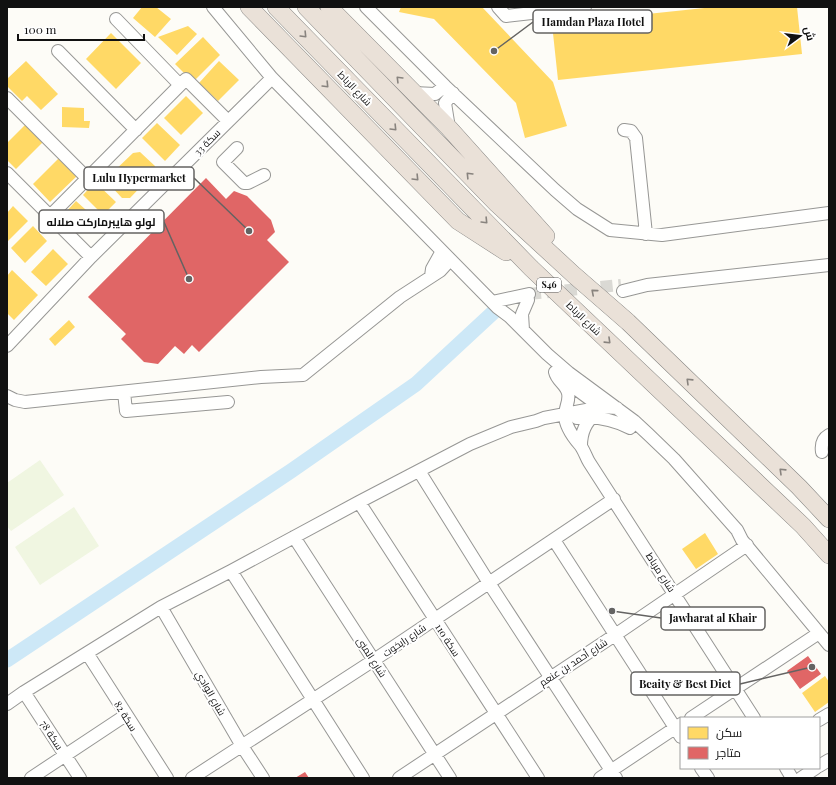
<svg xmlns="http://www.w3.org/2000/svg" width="836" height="785" viewBox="0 0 836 785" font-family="'Playfair Display',Cairo,serif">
<rect width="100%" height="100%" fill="#fdfcf7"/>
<path fill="#f0f6e1" d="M40,460L64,495L11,531L7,526V483Z
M74,507L99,546L40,585L15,547Z"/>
<path fill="#ffd966" d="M142,7H156L171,19L155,37L133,18Z
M401,7H482L553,82L567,126L525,138L516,103L434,19L399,12Z
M714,7H797L802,54L558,80L552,24Z
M188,26L197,34L177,55L158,37Z
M111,33L141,63L116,89L86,59Z
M203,37L220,55L193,82L175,64Z
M26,61L58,94L41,110L27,96L22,101L7,86V79Z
M219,61L239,80L218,101L199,83Z
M186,96L203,113L181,135L164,118Z
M62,107L84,108V121H90L89,128L62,127Z
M157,123L180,145L165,161L142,138Z
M26,124L43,142L16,169L7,160V143Z
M140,152L155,166L153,174L130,198H122L109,184L110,175L133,153Z
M60,157L78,175L50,202L33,184Z
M95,182L116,202L103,215L83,195Z
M76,201L95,218L84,231L65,213Z
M13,206L28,221L7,242V213Z
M33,226L47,241L25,263L11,248Z
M53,249L68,264L46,286L31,272Z
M12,270L38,295L14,320L7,313V276Z
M69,320L75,327L55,346L49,339Z
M705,533L718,554L696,569L682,549Z
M825,676L829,682V702L815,712L802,693Z"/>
<path fill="#e06666" d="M206,178L226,199L234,191L247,196L271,220L275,232L267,240L289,262L199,352L192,345L184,354L175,346L158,364L144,362L121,339L126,334L88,297Z
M808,656L821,674L800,689L787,671Z
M305,772L309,778H295Z"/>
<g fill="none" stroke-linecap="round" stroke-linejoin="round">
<path stroke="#cde8f7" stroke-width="15" d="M7,660L291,471L416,384L498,308"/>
<path stroke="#dad9d4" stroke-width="12" stroke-dasharray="12 6" stroke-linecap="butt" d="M529,294L621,285"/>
<g stroke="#979795" stroke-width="14">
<path id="minor" d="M213,7L272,78L498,308L510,317L547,354L569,373L634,421L648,434L674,459L737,530L742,540L829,645
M366,7L445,86L555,190L577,209L610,230L662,235L829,213
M498,7L506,16L585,7
M116,19L180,85
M58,51L136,130
M414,93L435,94L445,86
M7,98L87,178
M449,128L445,103L453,93
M624,130L631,131L636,138L646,234
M237,148L223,162L244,183H248L264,175
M7,173L91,257
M50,216L186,79L228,121
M431,276L432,269L442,251
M623,291L647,285L829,265
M492,302L529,294
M523,330L522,314L528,300
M7,346L91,257L272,78
M555,372C557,381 566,384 568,393C570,401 565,407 565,415C565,426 573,437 580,445C584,450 586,457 589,462L754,718
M564,380L602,408
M124,392L126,411L228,402
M7,396L15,400L25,402L261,377L303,375L400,297L440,271L450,260
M577,418C596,416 613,419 630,428
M581,446C581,433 585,422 596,414
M822,452C821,445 822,439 829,435
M419,471L489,583L616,778
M359,502L538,778
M294,537L450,778
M554,540L681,737
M231,571L363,778
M161,607L242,746L263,778
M87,653L167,778
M24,692L80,778
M7,704L24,692L161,607L231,571L359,502L470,444L511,427L536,421L544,418L602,407L617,408
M691,718L819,633
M819,720L829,714
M819,766L829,760
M701,768L708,778
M786,768L792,778
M31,778L126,715
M192,778L374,660L614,499
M399,778L615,635L747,545
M600,778L681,724
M801,778L816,768"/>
</g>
<g stroke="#858482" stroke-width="18">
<path id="highway" d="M249,7L458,221L506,252
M276,7L531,268L803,526L829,555
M306,7L497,204L574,275L628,322L799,487L829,519
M329,7L449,128L546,236"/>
</g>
<use href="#minor" stroke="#fffffe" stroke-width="12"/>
<use href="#highway" stroke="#eae1d8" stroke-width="17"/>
</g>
<defs><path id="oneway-chevron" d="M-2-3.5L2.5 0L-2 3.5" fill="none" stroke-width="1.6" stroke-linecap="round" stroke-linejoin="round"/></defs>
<g stroke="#88837e">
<use href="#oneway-chevron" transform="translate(304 35) rotate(46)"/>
<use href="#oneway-chevron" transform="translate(399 79) rotate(-135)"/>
<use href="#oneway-chevron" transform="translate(326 85) rotate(46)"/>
<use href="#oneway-chevron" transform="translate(394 128) rotate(46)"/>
<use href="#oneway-chevron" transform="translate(469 175) rotate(-134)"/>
<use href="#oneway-chevron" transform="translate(416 178) rotate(46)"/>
<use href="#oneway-chevron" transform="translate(485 221) rotate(46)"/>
<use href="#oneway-chevron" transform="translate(594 292) rotate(-139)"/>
<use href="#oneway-chevron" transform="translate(608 341) rotate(44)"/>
<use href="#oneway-chevron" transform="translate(689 381) rotate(-136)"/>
<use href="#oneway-chevron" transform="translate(782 471) rotate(-136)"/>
</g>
<g text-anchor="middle" stroke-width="4" stroke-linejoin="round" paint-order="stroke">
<rect fill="#fff" stroke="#585858" stroke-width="1" x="537" y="278" width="24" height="14" rx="3"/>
<g font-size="9" font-weight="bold" fill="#111">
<text x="549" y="288">S46</text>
</g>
<g font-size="10" fill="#111" stroke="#fff">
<text transform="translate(355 88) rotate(46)" y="4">شارع الرباط</text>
<text transform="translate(207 142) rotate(-45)" y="4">سكة 33</text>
<text transform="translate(584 318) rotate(44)" y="4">شارع الرباط</text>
<text transform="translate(661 572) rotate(57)" y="4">شارع مرباط</text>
<text transform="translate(404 640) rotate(-34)" y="4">شارع رايخوت</text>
<text transform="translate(448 640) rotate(57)" y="4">سكة 110</text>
<text transform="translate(372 657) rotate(57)" y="4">شارع المنى</text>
<text transform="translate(573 662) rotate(-33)" y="4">شارع أحمد بن عنعم</text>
<text transform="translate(211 693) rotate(60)" y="4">شارع الوادي</text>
<text transform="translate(126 716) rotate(58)" y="4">سكة 82</text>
<text transform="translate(52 735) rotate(57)" y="4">سكة 78</text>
</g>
</g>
<path fill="none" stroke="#646362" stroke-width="1.5" d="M494 51L533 22M249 231L194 178M189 279L164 222M612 611L661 618M812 667L740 684"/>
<g fill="#646362" stroke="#fff" stroke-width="1.5">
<circle cx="494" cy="51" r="4"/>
<circle cx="249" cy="231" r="4"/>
<circle cx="189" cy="279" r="4"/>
<circle cx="612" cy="611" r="4"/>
<circle cx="812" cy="667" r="4"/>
</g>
<g fill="#fff" stroke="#646362" stroke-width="1.5">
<rect x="533" y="10" width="119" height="23" rx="4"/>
<rect x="84" y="167" width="110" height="23" rx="4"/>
<rect x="39" y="210" width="125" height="23" rx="4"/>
<rect x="661" y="607" width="104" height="23" rx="4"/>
<rect x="631" y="672" width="109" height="23" rx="4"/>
</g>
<g font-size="11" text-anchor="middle" font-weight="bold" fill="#111">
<text x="593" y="26">Hamdan Plaza Hotel</text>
<text x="139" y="182">Lulu Hypermarket</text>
<text x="101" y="226">لولو هايبرماركت صلاله</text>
<text x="713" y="622">Jawharat al Khair</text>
<text x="685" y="688">Beaity &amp; Best Diet</text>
</g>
<rect width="836" height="785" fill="none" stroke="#111111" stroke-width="16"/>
<rect x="680" y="717" width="140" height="52" fill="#ffffff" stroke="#a0a0a0"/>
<rect x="688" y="727" width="20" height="12" fill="#ffd966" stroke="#a0a0a0"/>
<text x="716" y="737" font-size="12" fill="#111111">سكن</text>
<rect x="688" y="747" width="20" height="12" fill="#e06666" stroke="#a0a0a0"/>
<text x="716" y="757" font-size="12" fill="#111111">متاجر</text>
<g transform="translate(800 36) rotate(75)" stroke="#ffffff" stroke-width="3" paint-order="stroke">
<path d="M0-3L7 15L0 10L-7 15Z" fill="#111111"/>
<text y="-6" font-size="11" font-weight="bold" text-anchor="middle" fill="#111111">ش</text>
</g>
<path d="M18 34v6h126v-6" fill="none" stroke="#111111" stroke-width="2"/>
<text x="24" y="34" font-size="12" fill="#111111" stroke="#ffffff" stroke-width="3" paint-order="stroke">100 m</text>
</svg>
